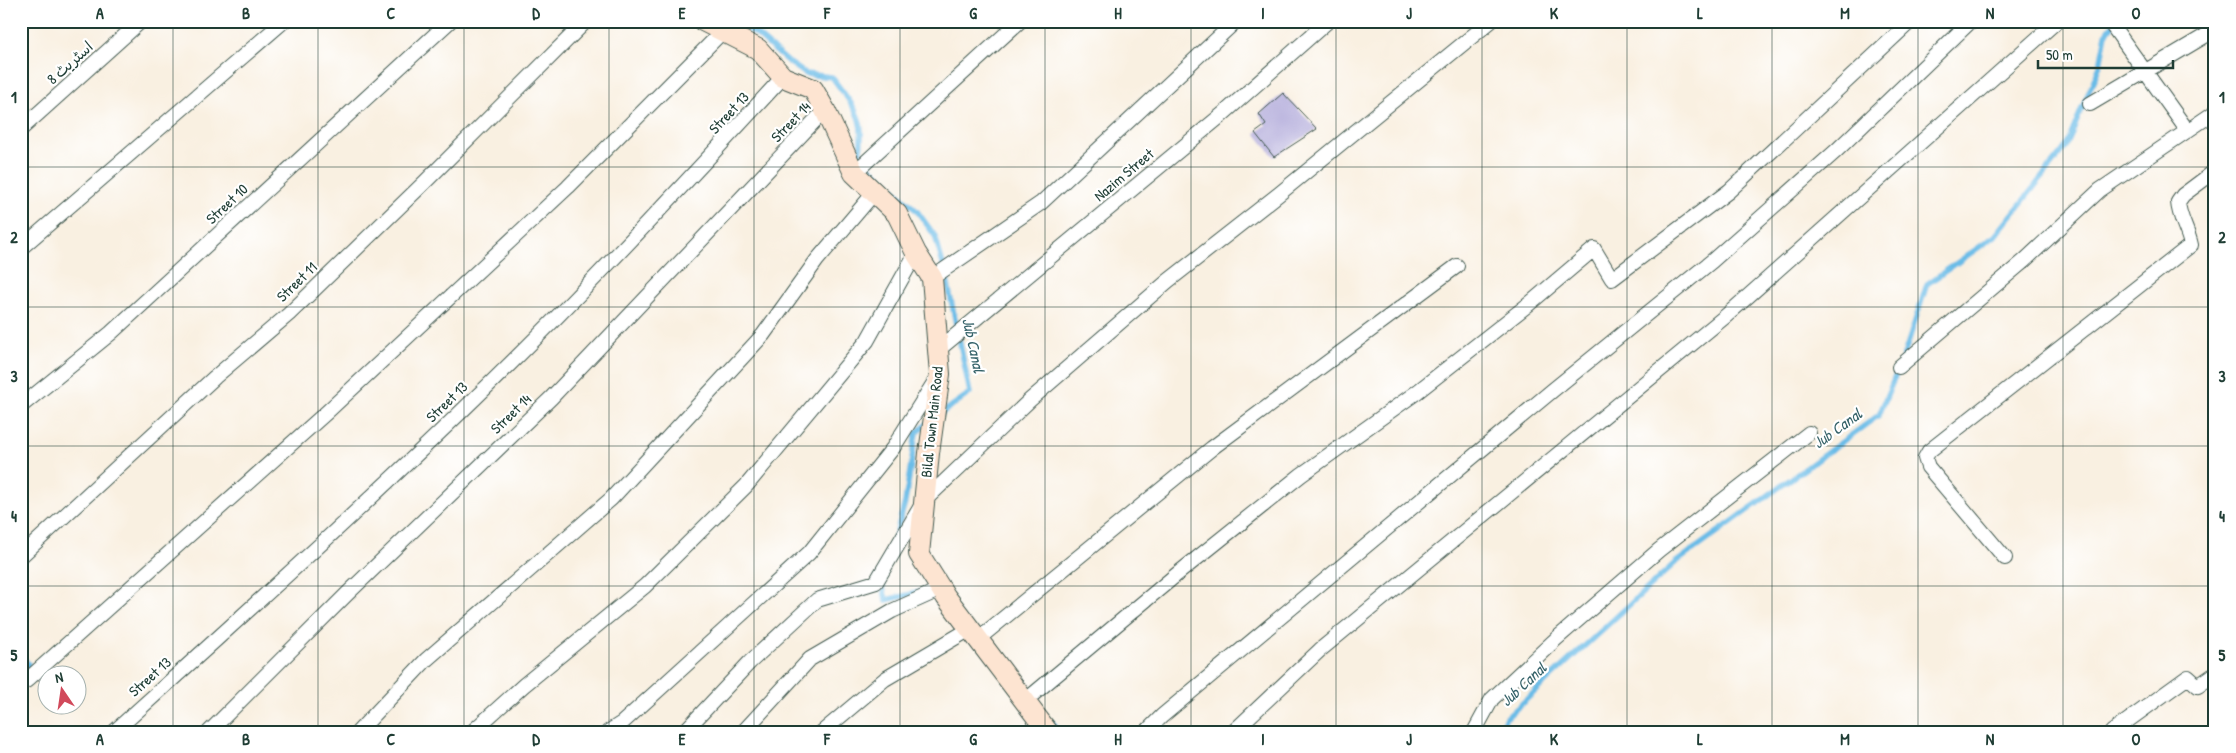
<svg xmlns="http://www.w3.org/2000/svg" width="2236" height="753" viewBox="0 0 2236 753" font-family="'Patrick Hand','Playpen Sans Arabic',sans-serif">
<rect width="100%" height="100%" fill="#fff"/>
<filter id="ink" filterUnits="userSpaceOnUse"><feTurbulence type="fractalNoise" baseFrequency=".02" numOctaves="2"/><feDisplacementMap in="SourceGraphic" scale="10" xChannelSelector="R" yChannelSelector="G"/><feConvolveMatrix kernelMatrix="1 2 1 2 8 2 1 2 1" color-interpolation-filters="sRGB"/></filter>
<filter id="wash" filterUnits="userSpaceOnUse"><feTurbulence type="fractalNoise" baseFrequency=".0096" numOctaves="4" result="noise"/><feDisplacementMap in="SourceGraphic" scale="20" xChannelSelector="R" yChannelSelector="G"/><feGaussianBlur stdDeviation="1.12" result="paint"/><feColorMatrix in="noise" values="0 0 0 0 0 0 0 0 0 0 0 0 0 0 0 0 0 1.4 0 .05"/><feComposite in="paint" operator="in"/></filter>
<g filter="url(#wash)">
<rect width="100%" height="100%" fill="#f9f0e1"/>
<g fill="none" stroke-linecap="round" stroke-linejoin="round">
<path stroke="#6bbce7" stroke-width="5.5" d="M732,21L755,33L787,61L806,74L832,77C854,108 867,116 859,157L917,211L935,236L946,275L970,393L939,415
M1903,358L1927,284L1995,236L2066,147L2100,65L2106,34L2112,26
M894,541L905,502L916,433L928,423
M881,578L886,600L920,592
M21,655L28,664L21,677
M1053,723L1060,732
M1501,732L1505,719L1675,563L1879,415L1899,367"/>
</g>
<g id="blocks">
<path fill="#bab4de" d="M1283,93L1317,129L1274,157L1255,133L1266,125L1259,114Z"/>
</g>
</g>
<g filter="url(#ink)">
<use href="#blocks" fill-opacity="0" stroke="#40584e" stroke-width="1"/>
<g fill="none" stroke-linecap="round" stroke-linejoin="round">
<g stroke="#40584e" stroke-width="16">
<path id="street" d="M2109,21L2187,130
M2090,104L2215,30
M21,129L141,21
M854,173L1020,21
M21,248L284,21
M932,278L1041,203L1236,21
M938,350L1223,114L1328,21
M1899,367L2024,261L2100,190L2215,112
M21,406L111,333L450,21
M21,556L215,377L289,314L425,182L586,21
M2005,558L1928,467L1925,458L1929,451L2191,245C2188,230 2179,218 2178,202L2183,195L2215,171
M978,639L1212,448L1457,266
M26,681L327,412L568,187L722,32
M1025,701L1176,575L1301,475L1417,392L1529,304L1594,249L1612,279L1729,191L1911,21
M114,732C249,610 385,488 514,360C606,269 695,173 783,77
M209,732L348,593L551,398L825,110
M358,732L426,660L611,499L763,335L817,260L874,193
M472,732L524,685L645,586L746,486L867,341L916,253
M608,732L622,723L809,553L893,448L937,378
M684,732L750,662L817,600L876,582L924,501L1030,400L1168,281L1279,194L1491,21
M743,732L810,659L892,611L941,589
M822,732L885,679L970,629
M1146,732L1162,716L1553,390L1712,261L1836,151L1971,21
M1233,732L1320,650L1727,315L2057,21
M1474,732L1492,699L1556,639L1659,550L1809,433
M2112,732L2188,677L2198,686L2215,674"/>
</g>
<g stroke="#40584e" stroke-width="22">
<path id="secondary" d="M703,21L758,49L783,77L813,89L825,110L854,173L897,214L916,253L932,278L940,374L929,453L919,554L946,597L1048,732"/>
</g>
<use href="#street" stroke="#fff" stroke-width="14"/>
<use href="#secondary" stroke="#fde4d1" stroke-width="20"/>
</g>
</g>
<path fill="none" stroke="#1f3d34" stroke-width="1" stroke-opacity="0.55" d="M173,21V732M318,21V732M464,21V732M609,21V732M754,21V732M900,21V732M1045,21V732M1191,21V732M1336,21V732M1482,21V732M1627,21V732M1772,21V732M1918,21V732M2063,21V732M21,167H2215M21,307H2215M21,446H2215M21,586H2215"/>
<g text-anchor="middle" stroke-width="4.5" stroke-linejoin="round" paint-order="stroke">
<g font-size="15" fill="#1f3d34" stroke="#fff">
<text transform="translate(70 63) rotate(-42)" y="5">اسٹریٹ 8</text>
<text transform="translate(729 113) rotate(-47)" y="5">Street 13</text>
<text transform="translate(791 122) rotate(-46)" y="5">Street 14</text>
<text transform="translate(1124 175) rotate(-40)" y="5">Nazim Street</text>
<text transform="translate(227 204) rotate(-43)" y="5">Street 10</text>
<text transform="translate(297 282) rotate(-44)" y="5">Street 11</text>
<text transform="translate(447 402) rotate(-44)" y="5">Street 13</text>
<text transform="translate(511 414) rotate(-44)" y="5">Street 14</text>
<text transform="translate(932 422) rotate(-84)" y="5">Bilal Town Main Road</text>
<text transform="translate(150 677) rotate(-42)" y="5">Street 13</text>
</g>
<g font-size="16" font-style="italic" fill="#36636a" stroke="#fff">
<text transform="translate(974 345) rotate(78)" y="6">Jub Canal</text>
<text transform="translate(1837 428) rotate(-36)" y="6">Jub Canal</text>
<text transform="translate(1523 684) rotate(-43)" y="6">Jub Canal</text>
</g>
</g>
<rect width="2236" height="753" fill="none" stroke="#fff" stroke-width="55"/>
<g transform="translate(62 690) rotate(347)"><circle r="24" fill="#ffffff" stroke="#a5b1ae"/>
<path d="M0-4L9 19L0 12L-9 19Z" fill="#d1495b"/>
<text y="-8" font-size="14" font-weight="bold" text-anchor="middle" fill="#1f3d34">N</text>
</g>
<path d="M2038 60v8h135v-8" fill="none" stroke="#1f3d34" stroke-width="2.5"/>
<text x="2046" y="60" font-size="15" fill="#1f3d34" stroke="#ffffff" stroke-width="4" paint-order="stroke">50 m</text>
<rect x="28" y="28" width="2180" height="698" fill="none" stroke="#1f3d34" stroke-width="2"/>
<g font-size="16" text-anchor="middle" font-weight="bold" fill="#1f3d34">
<text x="100" y="19">A</text>
<text x="246" y="19">B</text>
<text x="391" y="19">C</text>
<text x="536" y="19">D</text>
<text x="682" y="19">E</text>
<text x="827" y="19">F</text>
<text x="973" y="19">G</text>
<text x="1118" y="19">H</text>
<text x="1263" y="19">I</text>
<text x="1409" y="19">J</text>
<text x="1554" y="19">K</text>
<text x="1700" y="19">L</text>
<text x="1845" y="19">M</text>
<text x="1990" y="19">N</text>
<text x="2136" y="19">O</text>
<text x="14" y="103">1</text>
<text x="2222" y="103">1</text>
<text x="14" y="243">2</text>
<text x="2222" y="243">2</text>
<text x="14" y="382">3</text>
<text x="2222" y="382">3</text>
<text x="14" y="522">4</text>
<text x="2222" y="522">4</text>
<text x="14" y="661">5</text>
<text x="2222" y="661">5</text>
<text x="100" y="745">A</text>
<text x="246" y="745">B</text>
<text x="391" y="745">C</text>
<text x="536" y="745">D</text>
<text x="682" y="745">E</text>
<text x="827" y="745">F</text>
<text x="973" y="745">G</text>
<text x="1118" y="745">H</text>
<text x="1263" y="745">I</text>
<text x="1409" y="745">J</text>
<text x="1554" y="745">K</text>
<text x="1700" y="745">L</text>
<text x="1845" y="745">M</text>
<text x="1990" y="745">N</text>
<text x="2136" y="745">O</text>
</g>
</svg>
